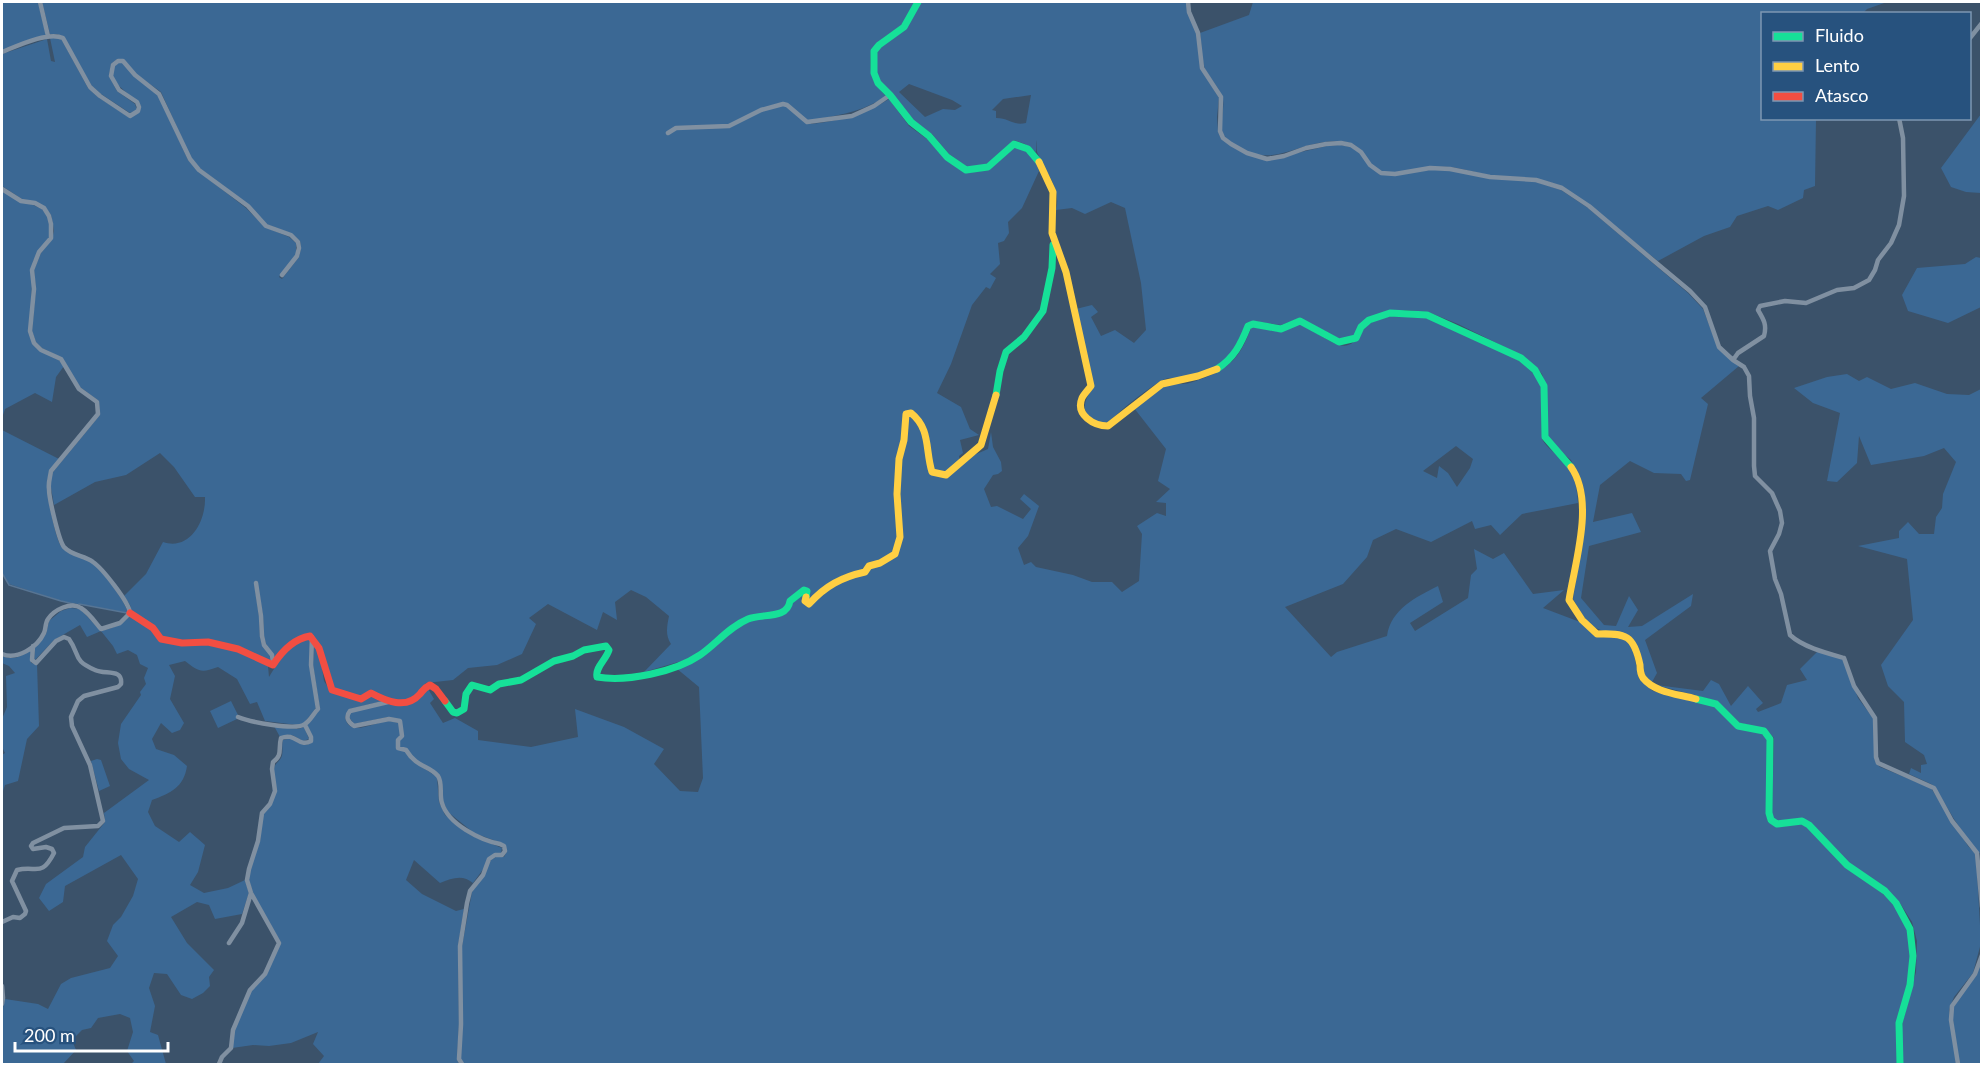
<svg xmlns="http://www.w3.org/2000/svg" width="1983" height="1066" viewBox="0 0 1983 1066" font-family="Lato,sans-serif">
<rect width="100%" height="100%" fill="#3b526a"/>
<path fill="#3b6894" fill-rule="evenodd" d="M2,2H38L46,35L2,50Z
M42,2H915L902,25L883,38L871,49C870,72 869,79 886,96C861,113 840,114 811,121V124C839,121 865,115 889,99L909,126L927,139L945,159L965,173L989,170L1015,147C1028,151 1035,158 1039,171L1022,208L1008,222L1009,233L1004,241L998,243L1000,264L990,274L996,278L990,289L986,287L972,305L951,364L937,393L961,407L970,429L979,435L960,440L963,453L959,456L960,462L946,473L933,471C923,444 939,437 912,411L904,413L903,417V439L897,460L895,494L898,537L893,553L879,562L868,564L864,570C840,574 824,583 808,602L807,601L809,591L804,589L789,600L787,607L784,610L748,616L692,658L644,672L671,644C665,635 667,626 669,616L646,597L631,590L615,602L617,620L603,612L597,630L548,604L529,618L536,624L522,654L497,665L468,668L453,680L426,683L422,687L418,694L404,701L388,700L372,691L361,697L333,689C322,671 329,648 310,634C294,638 283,647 275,661L274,655L266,644L264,636L263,616L258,587L255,588L259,616L260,637L262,645L271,656V663C249,655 233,644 209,640C193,638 178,642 162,637L154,626L132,612L130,605L124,596L146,574L163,542C190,551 206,521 205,497H195L174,467L160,453L126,475L95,482L54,505L50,482L53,472L100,415L99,401L80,387L62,358L42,348L36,342L32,331L36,289L34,270L41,253L52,239L54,231L53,224L51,215L45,207L36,202L22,199L2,186V54L47,39L51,61L55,62L50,38L56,37L62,40L88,88L98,97L130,118L139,112L141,106C134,95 99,79 118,63H123L134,76L158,95L188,160L198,171L246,208L265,227L289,237L296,243V255L279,277L282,279L299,257L301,248L300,241L292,234L266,224L249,205L201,169L191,158L161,92L136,74L124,60L117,59L111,64L109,76L117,91L135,104L137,110L130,113L101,94L91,85L64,37L57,34H50Z
M922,2H1187L1197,34L1201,69L1219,98L1217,117L1218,131L1221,139L1267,160L1327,146L1340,145L1351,147L1360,153L1380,175L1430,170H1450L1536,182L1561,190L1588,208L1688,293L1703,309L1718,348L1739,366L1701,398L1708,404L1690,480L1686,481L1681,474L1654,473L1630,461L1600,485L1593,522L1632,513L1641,532L1589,546L1581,598L1604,625L1616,626L1629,596L1638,610L1628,627L1642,626L1693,594L1691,606L1645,640L1657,673L1652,682L1645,676L1631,636C1594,630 1592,632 1573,599L1585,525L1583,485L1571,460L1557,448L1548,436L1546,386L1542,374L1537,368L1523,356L1458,324L1428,312L1405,310L1381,313L1349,339H1340L1300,318L1281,325L1253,321L1246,323C1235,355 1218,373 1184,378C1175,379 1169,376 1161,381C1149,388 1135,399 1124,408C1116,415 1111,421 1101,425C1081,416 1081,404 1093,388L1076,309L1092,305L1098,312L1091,317L1101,336L1115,330L1134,343L1146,330L1141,283L1125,208L1111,202L1085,214L1072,208L1056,210C1062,190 1045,171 1038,154C1036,151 1037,144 1036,140V152L1025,144L1014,140L987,164L967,167L949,154L932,134L914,121L880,82L877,73V52ZM909,84L952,100L962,106L955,110L943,109L925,117L899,92ZM1031,95L1026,123C1012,126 1010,118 996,118V111L992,110L1003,99Z
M1253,2H1887L1867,9L1863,13L1762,14V118L1816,119L1815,186L1804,190L1803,198L1778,210L1768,206L1737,216L1730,227L1704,236L1658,261C1634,242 1611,222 1586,204C1578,198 1570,190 1561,186C1537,176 1514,179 1489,175C1476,173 1463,168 1449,167C1430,165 1397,176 1382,171C1363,165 1367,142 1339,141C1295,140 1270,175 1227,139C1216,129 1225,113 1223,100C1221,89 1210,79 1205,69C1201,59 1202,44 1200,33L1249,15Z
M1981,114V193L1966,192L1951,187L1941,168Z
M2,191L42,209L48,217L50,224L49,238L33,261L31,305L32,344L60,361L64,366L56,377L52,402L35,393L5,409L2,418Z
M1976,257L1981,258V307L1948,323L1908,311L1902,295L1917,268L1965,264Z
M1391,316L1426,318L1455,329L1520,361L1537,377L1541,387L1542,439C1547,448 1554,452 1562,459C1574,472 1577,486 1578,503L1522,514L1500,535L1491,525L1475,529L1472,521L1431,542L1396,529L1373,540L1367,557L1343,584L1285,607L1331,657L1337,652L1387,636C1391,609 1416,597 1438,586L1443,602L1410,623L1415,631L1468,598L1471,575L1477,569L1474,549L1493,559L1504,553L1533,594L1564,590L1543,608L1580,622L1596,637L1619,636L1627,640L1633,649L1639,679L1653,691L1714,706L1737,728L1763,734L1768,740L1766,813L1768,822L1777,827L1801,824L1807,827L1845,867L1882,893L1895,906L1907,924L1911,951L1910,971L1897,1064L463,1063L461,1059L462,946L472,892L491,860L496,857H504L507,851L496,841L474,833L448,812L443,801L442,781L413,758L407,749L399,747L401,720L388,717L354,724L349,717L351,712L387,704L405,705L427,687L434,699L430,703L443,723L455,718L478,731V740L531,747L578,737L575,709L624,727L664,749L654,764L680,791L698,792L703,778L699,687L676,668L749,620L784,614L791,604L805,592V605L823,590L869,570L897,555L901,459L909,415L921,425L926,439L927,465L947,477L974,455L988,449L991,432L993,447L1001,462L1002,471L998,474L993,475L984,489L991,507L997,506L1023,519L1031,509L1020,499L1024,494L1039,506L1028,536L1018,548L1024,565L1031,562L1036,567L1073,575L1092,582H1112L1122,592L1139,581L1142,534L1137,526L1157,513L1166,516V503L1156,502L1170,489L1158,481L1166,449L1134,408C1145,401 1157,388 1169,384C1174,383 1178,384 1183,384C1189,384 1195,381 1201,379C1229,370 1241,356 1251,328L1254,327L1281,332L1300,324C1311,329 1329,342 1339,345C1356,349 1358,333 1368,325C1374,320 1383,318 1391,316ZM1456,446L1473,459L1470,468L1457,487L1448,473L1439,466L1437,478L1423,471Z
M1847,374L1859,381L1867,377L1891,389L1915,383L1947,394L1969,395L1981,389V853H1977L1954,819L1935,787L1931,784L1909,774L1911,768L1921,773V765L1927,764L1924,755L1905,742L1904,702L1888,686L1881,665L1913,620L1907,559L1858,546L1899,538V531L1908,522L1919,534H1934L1936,517L1942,508L1943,494L1956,462L1944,448L1924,456L1871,465L1859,436L1857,463L1837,482L1827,481L1840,413L1813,403L1794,388L1827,377Z
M2,430L59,459C54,465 49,470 48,478C45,488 55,538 61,546C68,555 85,557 94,564C102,571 126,602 128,613L61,601L9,584L2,573Z
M70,608L80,609L101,631C114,628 121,625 130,616L151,629L159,641L198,643L237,651L268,666L269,677C280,660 289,642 310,638L316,708L304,723L297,725L265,721L257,702L250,704L237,679L218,667C201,673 199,672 185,661L169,665L175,676L170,699L184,723L180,730L172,733L161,723L152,739L156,749L174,755L187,766C184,787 171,793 152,800L148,812L155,826L179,842L190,832L205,845L198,872L190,885L204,893L228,888L245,880L249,893L242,914L215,919L209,905L197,902L171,917L187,943L214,970L209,977L210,986L203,993L192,999L181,995L167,974L154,973L149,988L155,1006L150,1032L158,1035L166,1064H131L134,1061L127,1051L133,1032L130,1018L120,1014L98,1018L91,1028L82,1030L72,1040L76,1050L63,1064H2V1011L5,999L38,1004L48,1009L61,984L71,978L110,968L118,956L107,941L113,925L121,917L133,896L138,879L121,855L65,886L63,902L49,911L39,898L46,884L83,857L85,847L105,822L104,813L149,780L129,769L121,759L118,743L121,724L141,695L140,692L146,684L144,678L148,668L140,664L137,655L128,650L117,654L113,646L101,631L87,637L80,625L54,640L34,661L35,647L46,634L49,621L61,611Z
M314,642L319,648L324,681L331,692L347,697L371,695L383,701L350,709L345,717C349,739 375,721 389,721C390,721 398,723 399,723L401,736C396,740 395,743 397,749L406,750L410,759L437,777L439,802L445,815L472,836L502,848L501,853H495L473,883C463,874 452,878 440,883L414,860L406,880L422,894L456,911L464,909L458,946L459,1024L457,1059L459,1064H318L324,1056L313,1044L318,1032L291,1043L269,1046L253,1045L232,1048L234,1031L251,991L266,975L281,943L253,893L249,880L250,869L260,841L263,814L272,804L274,769C275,763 278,763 281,758C284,752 281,746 283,740L292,738C300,744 310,750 313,737L307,725L320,709L313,665Z
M31,650V663L37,664L39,726L27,739L18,781L5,785L2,794V755L5,753L2,747V719L7,707L6,676L15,673L9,666L2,663V656C14,661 21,656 31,650Z
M1818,651L1843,659L1858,698L1873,718L1877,764L1880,767L1931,788L1968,846L1976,854L1981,943L1973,973L1954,997L1949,1010L1956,1064H1902V1025L1916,972L1917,941L1912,922L1900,903L1886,888L1849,863L1802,818L1778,821L1773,818L1772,813L1774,738L1766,729L1740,723L1717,701L1656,685L1703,691L1711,680L1719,684L1731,706L1748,686L1763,703L1756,709L1758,712L1781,703L1787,685L1807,680L1800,669Z
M231,701L238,715L237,719L218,728L210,711Z
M274,726L298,729L304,727L309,739L303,741C294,736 291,732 280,737Z
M97,759L101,760L110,786L99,791L91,761Z
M1981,962V1064H1959L1953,1020V1007Z"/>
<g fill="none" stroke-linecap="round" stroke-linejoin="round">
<path stroke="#577594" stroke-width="1.5" d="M2,573L9,585L61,601L74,604
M79,604L127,613"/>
<path stroke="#8090a1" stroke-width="4.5" d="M40,2L48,36
M1188,2L1189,12L1198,33L1202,68L1221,97L1220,131L1223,138L1231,144L1247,153L1267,159L1284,156L1306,148L1326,144L1341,143L1351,145L1361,152L1370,165L1381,173L1395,174L1430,168L1450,169L1490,177L1536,180L1562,188L1589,206L1654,261L1690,291L1705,307L1719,347L1733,360L1744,367L1749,376L1750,396L1754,418V466L1755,476L1772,493L1780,511L1782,523L1779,534L1770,551L1775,579L1781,594L1790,635C1803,647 1826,653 1844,658L1854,686L1875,718L1876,757L1878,763L1934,788L1952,821L1977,853L1982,907
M1970,38L1982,23
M2,52C17,46 48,31 63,38L90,87L100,96L130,116L138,111L139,107L137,102L119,90L111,76L113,65L118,61H123L135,75L159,94L190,159L199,170L248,206L266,226L291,235L298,242L299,248L297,256L282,275
M668,133L676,128L729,126L761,110L783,104L787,105L807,122L852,116L874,106L890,95
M2,189L21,201L35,203L44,208L49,216L51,224V238L39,252L32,270L34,289L30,331L34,343L41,350L61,359L79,389L97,402L98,414L51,471C50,478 48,483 49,489C49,499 59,541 64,547C72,556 84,555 93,562C102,568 129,602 130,613L120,623L101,629C95,622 89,613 81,608C71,601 54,610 48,619C45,623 46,629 44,633C37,648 17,660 2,654
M1733,360L1738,353L1764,336C1767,325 1764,320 1758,310L1760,306L1785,301L1806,303L1837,290L1854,288L1869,280L1875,270L1878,260L1891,243L1899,225L1904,196L1903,138L1899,118
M256,583L261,616L262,636L264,645L272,655L273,662
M388,702L350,711C345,717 348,722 354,726L389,719L400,721L402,736L398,740V748L406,750C417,768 429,765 438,776C443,783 439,795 442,803C448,824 480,840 500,844L504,846L505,851L502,855H495L489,859L483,875L470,891L467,903L460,946L461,1024L459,1059L462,1064
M238,717C250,722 296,731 305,724C310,721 314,713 318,709L311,665L312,637
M2,922L13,917L20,918L25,914L26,911L12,881L17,870C37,865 41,878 54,853L52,849L46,847L33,849L31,846L33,843L64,828L98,826L103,821L90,765L72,726L71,717L78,701L84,696L118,687L121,684C123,668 105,675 95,670C72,660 81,656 69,639L64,637L56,641L36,663L32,660L33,646
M229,943L242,923L251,893
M2,986L3,998L2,1004
M219,1064L222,1057L231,1048L233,1030L250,990L265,974L279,943L251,893L247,880L249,869L258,841L262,813L270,804L275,791L272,769L273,762C283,755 278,749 281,738C296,732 298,748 311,741V737L305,725
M1958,1064L1951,1020L1952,1006L1975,974L1982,955"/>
<path stroke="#16e098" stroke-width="7" d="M918,2L904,27L879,45L874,51V73L878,83L890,95L911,122L929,136L947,157L966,170L988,167L1014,144L1028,149L1039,162
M1217,369C1234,358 1241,344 1248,326L1253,324L1281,329L1300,321L1339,342L1356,338L1361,327L1369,320L1390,313L1427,315L1521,358L1535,370L1544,386L1545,437L1571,467
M996,395L1000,371L1006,352L1024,337L1043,311L1052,268L1053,245
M1696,699L1716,704L1738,726L1764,731L1770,739L1769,813L1771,820L1777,824L1802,821L1809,825L1847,865L1885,891L1896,903L1910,929L1913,956L1910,985L1899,1023L1900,1064
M445,701L453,712L457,713L464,709L466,694L472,685L490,690L499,684L521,680L554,661L573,656L584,650L606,646L609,650C606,660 595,667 597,677C627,682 675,672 700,655C716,644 729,627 748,619C762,613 787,620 790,601L804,590L807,591L806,597"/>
<path stroke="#ffcf43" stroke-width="7" d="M1039,162L1053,192L1052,233L1066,272L1091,386C1088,390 1084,394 1082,398C1075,415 1094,426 1108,426L1162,384L1198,376L1217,369
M1571,467C1595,501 1575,562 1569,600L1582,620L1597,634C1626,633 1634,635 1640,665C1640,669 1641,675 1643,678C1655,693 1679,694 1696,699
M806,597L805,601L809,604C825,586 842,577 865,572L869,566L880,563L895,554L900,537L897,494L899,459L904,440L906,414L911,413C931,429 925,450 932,472L946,475L981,445L996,395"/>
<path stroke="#f24e42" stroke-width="7" d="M130,613L153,628L161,639L182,643L208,642L238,649L273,665C282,651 293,639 310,636L319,648L332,690L361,699L371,693C386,701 406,710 420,694C424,689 424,688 430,685L436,689L445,701"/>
</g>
<rect width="1983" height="1066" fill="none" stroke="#ffffff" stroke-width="6"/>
<rect x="1761" y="12" width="210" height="108" fill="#27527e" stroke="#7d97b2" stroke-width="1.5"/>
<rect x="1773" y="32" width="30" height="9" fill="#16e098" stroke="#7d97b2" stroke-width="1.5"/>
<text x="1815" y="42" font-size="18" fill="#ffffff">Fluido</text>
<rect x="1773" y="62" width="30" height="9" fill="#ffcf43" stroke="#7d97b2" stroke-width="1.5"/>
<text x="1815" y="72" font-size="18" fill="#ffffff">Lento</text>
<rect x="1773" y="92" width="30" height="9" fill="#f24e42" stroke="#7d97b2" stroke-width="1.5"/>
<text x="1815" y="102" font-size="18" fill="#ffffff">Atasco</text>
<path d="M15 1042v9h153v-9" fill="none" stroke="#ffffff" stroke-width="3"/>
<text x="24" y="1042" font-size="18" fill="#ffffff" stroke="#27527e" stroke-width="4.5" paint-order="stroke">200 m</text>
</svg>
